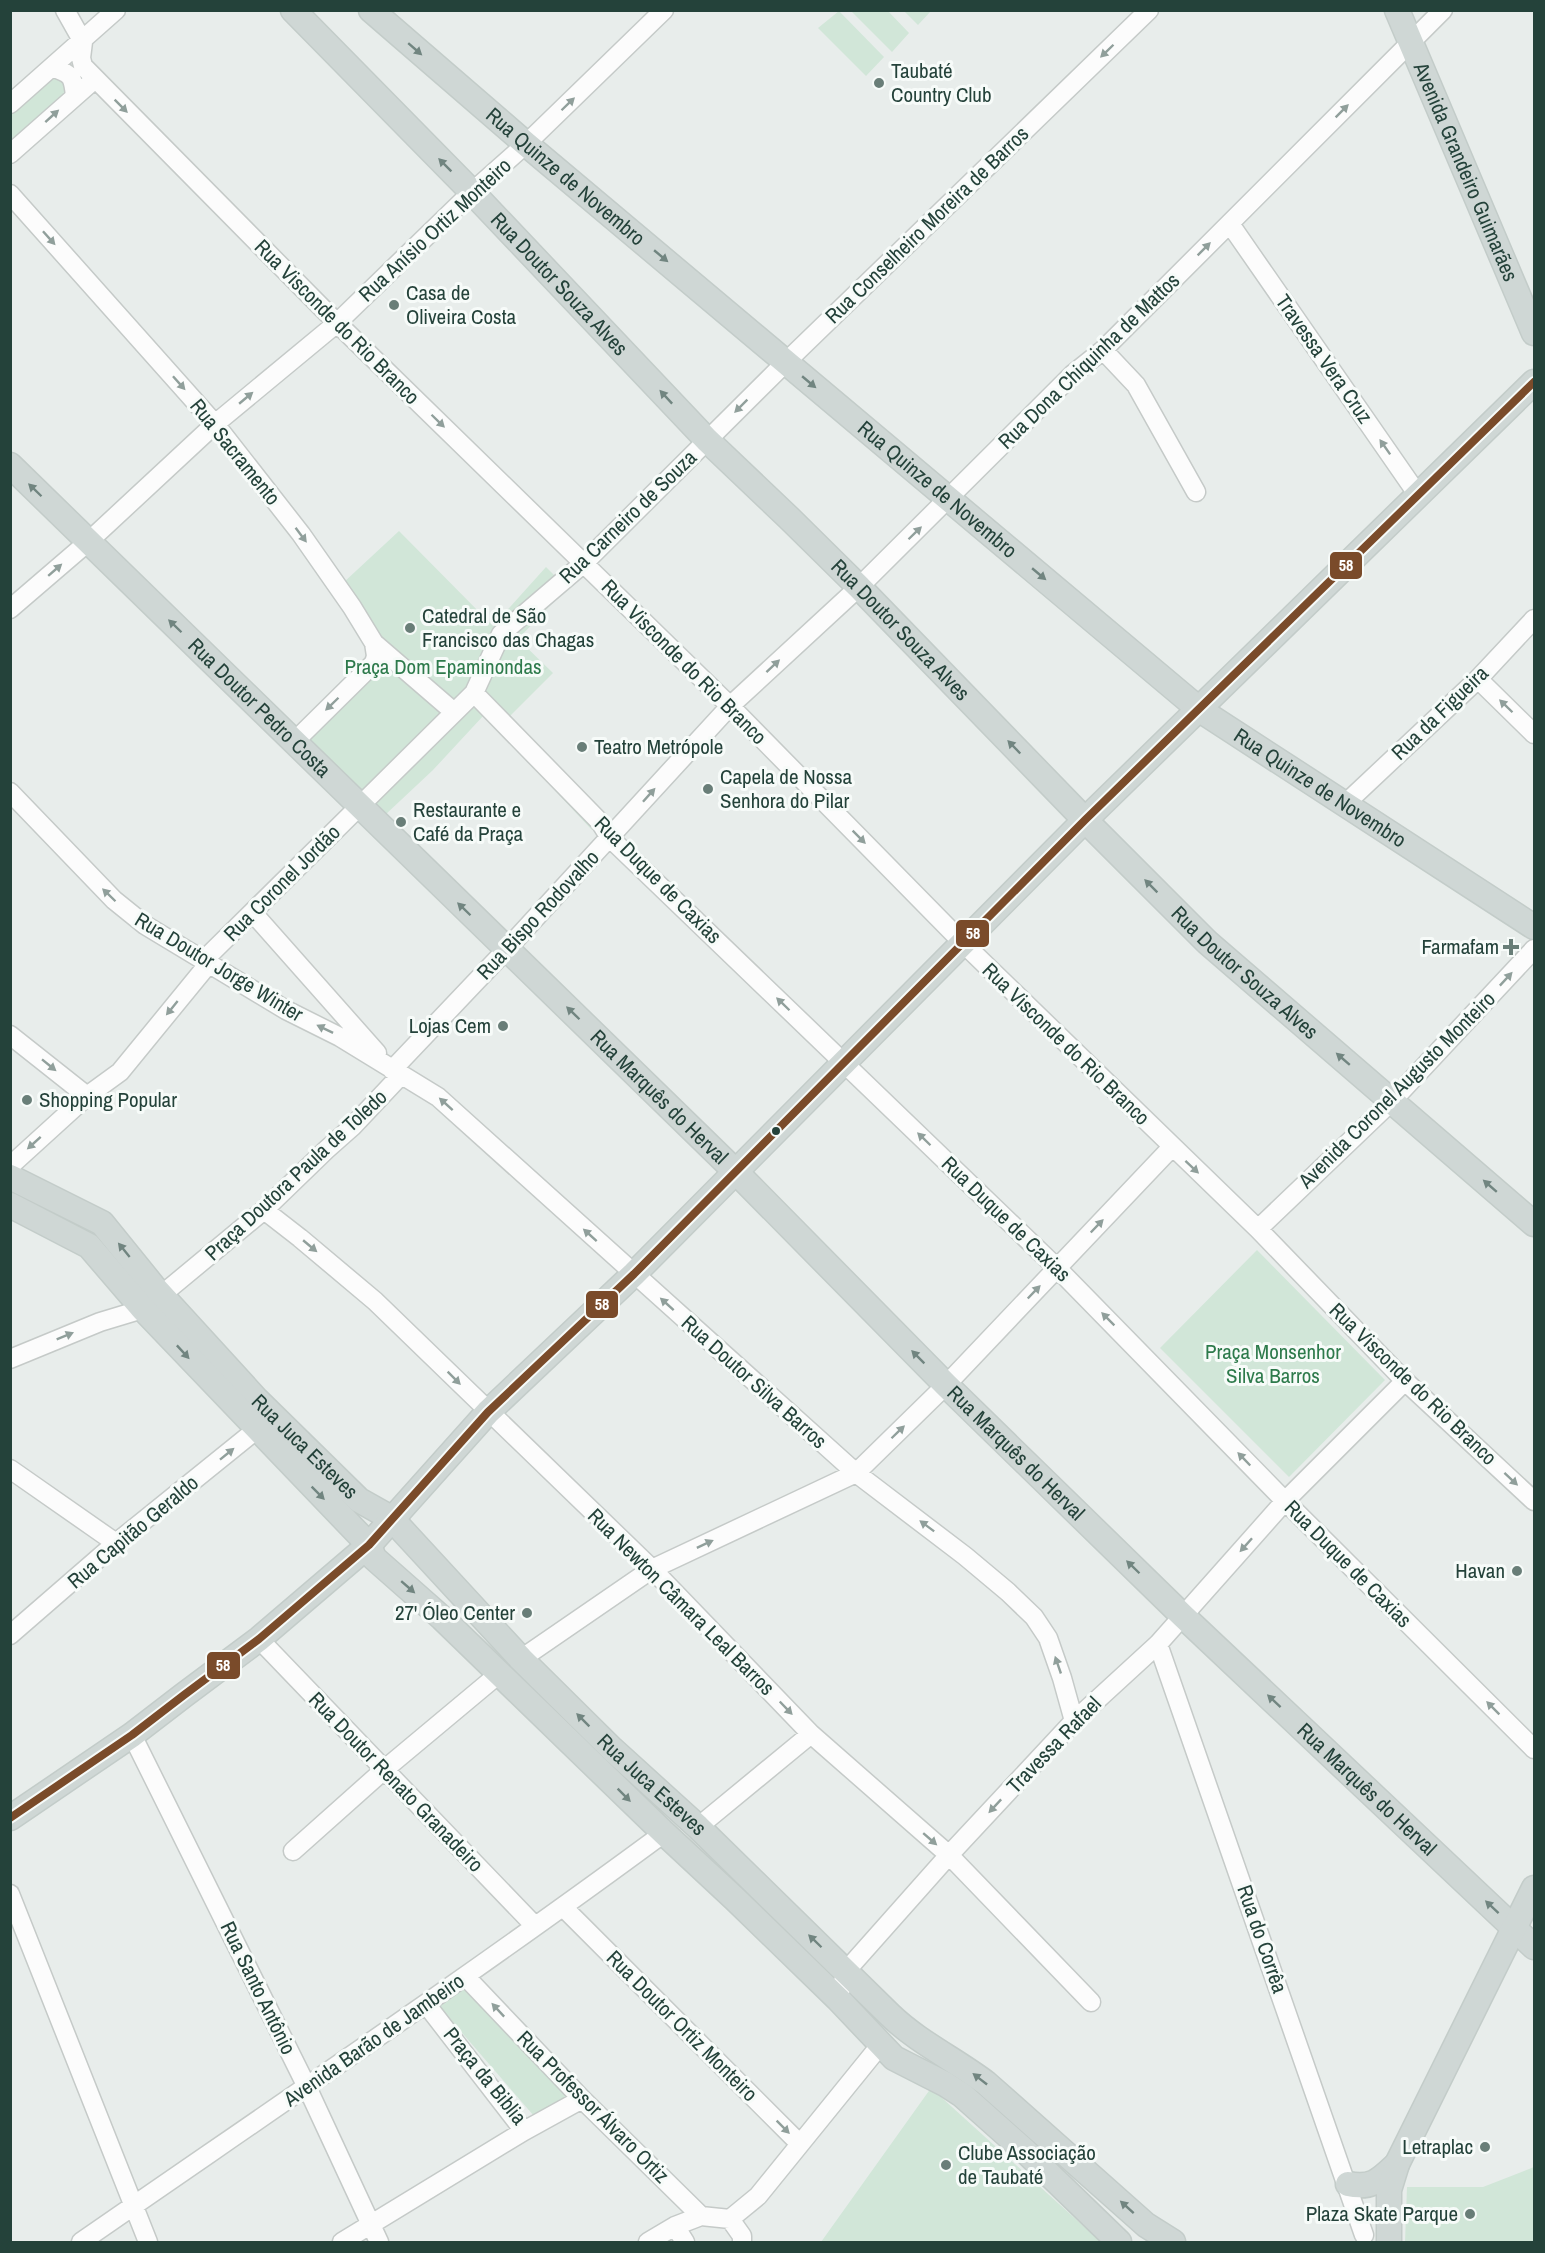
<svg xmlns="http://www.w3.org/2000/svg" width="1545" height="2253" viewBox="0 0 1545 2253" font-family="'Archivo Narrow',sans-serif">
<rect width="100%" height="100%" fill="#e8edeb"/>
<path fill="#d1e6d8" d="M839,11L884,57L866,76L818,28Z
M851,11H888L909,33L892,52Z
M904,11H931L918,25Z
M54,73L69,91L11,141L10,110Z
M399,531L493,626L546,567L567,588L518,639L553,673L510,716L606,816L592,830L484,715L433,770L385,815L305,737L384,645L343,583Z
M1257,1250L1385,1380L1289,1477L1160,1348Z
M466,1983L571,2099L534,2116L438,2005Z
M931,2088L1101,2242H821Z
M1534,2167V2241L1529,2242H1405L1407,2187H1483Z"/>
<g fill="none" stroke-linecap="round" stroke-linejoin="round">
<g stroke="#c5cac8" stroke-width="21">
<path id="minor" d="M65,10L83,42
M83,42L81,58L83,66L337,323L730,706L963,943L1258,1229L1405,1381L1534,1501
M54,68C72,74 73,77 75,96
M10,104L116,10
M10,154L95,79
M10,194L215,424L301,534L352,607L374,643L454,712
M1230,224L1418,495
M1103,350L1136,385L1196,492
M10,609L88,542L215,424L337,323L472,192L526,144L664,10
M1478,679L1534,734
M474,693L600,822L610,838L1057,1268L1285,1501L1534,1749
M294,742L374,663L376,656L374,643
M10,792L114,900L145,925L286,1010L340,1037L438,1097L856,1473L965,1556L1008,1592L1034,1617L1048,1638L1062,1678L1074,1721
M1344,805L1478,679L1534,619
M253,913L377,1053
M204,960L474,693L501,634L584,563L786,362L1149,10
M10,1035L87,1096
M392,1070L506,950L730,706L859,587L1073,374L1103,350L1443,10
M10,1166L87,1096L120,1072L210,962
M264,1210L300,1238L375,1301L652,1569L811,1734L949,1855L1091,2002
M1258,1229L1392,1101L1534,949
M10,1359L100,1322L143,1309L153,1302L264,1210L326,1150L352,1127L401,1075
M10,1469L116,1543
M10,1635L116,1543L256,1430
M259,1639L534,1925
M1158,1644L1364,2235
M521,1659L652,1569L856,1473L946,1385L1172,1147
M132,1735L307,2087L379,2242
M698,1827L811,1734
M293,1851L385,1769L500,1673
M10,1894L148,2242
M563,1907L800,2144
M465,1976L582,2099L701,2216L730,2219
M838,1999L846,1971L949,1855L1074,1721L1158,1644L1285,1501L1405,1381
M426,2004L524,2131
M730,2219L758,2196L882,2043
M730,2219L742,2236V2242
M675,2226L685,2242
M81,2242C276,2107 473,1974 664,1833
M342,2242L524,2131L582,2099
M648,2242L675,2226L701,2216"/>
</g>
<g stroke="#c3ccc9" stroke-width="27">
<g id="major">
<path id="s1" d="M293,10L472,192L707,440L789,518L859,587L1085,820L1207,942L1534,1224"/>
<path id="s2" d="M371,10L526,144L1200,710L1534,927"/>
<path id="s3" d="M1397,10L1534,333"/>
<path id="s4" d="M10,465L735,1171L946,1385L1183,1616L1534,1947"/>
<path id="s5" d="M10,1177L102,1223L153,1286L257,1400L359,1500L391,1518L521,1659L612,1749L698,1827L890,2015C918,2042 954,2059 986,2083L1146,2225L1173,2242"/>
<path d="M10,1205L89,1246L143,1309L369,1545L374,1558L442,1618L664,1833L735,1899L838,1999L894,2058L945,2084L962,2095L1025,2151L1119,2242"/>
<path d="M10,1818L132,1735L184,1695L259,1639L369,1545L488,1412L634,1274L1085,820L1534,382"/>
<path d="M1348,2184C1372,2189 1380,2180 1397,2164"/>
<path d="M1389,2242V2190L1397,2164L1534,1888"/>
</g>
</g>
<use href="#minor" stroke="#fcfcfc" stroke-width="18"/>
<use href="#major" stroke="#cfd7d5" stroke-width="24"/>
<g stroke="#f7fbf9" stroke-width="12">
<path id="bus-1" d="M10,1818L132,1735L184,1695L259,1639L369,1545L488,1412L634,1274L1085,820L1534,382"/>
</g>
<use href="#bus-1" stroke="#7a4b2a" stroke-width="8"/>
</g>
<defs><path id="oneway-solid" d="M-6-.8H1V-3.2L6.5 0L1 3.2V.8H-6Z" transform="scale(1.5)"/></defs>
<g fill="#718580">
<use href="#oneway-solid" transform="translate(415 49) rotate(41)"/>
<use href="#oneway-solid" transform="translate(445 165) rotate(-135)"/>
<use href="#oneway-solid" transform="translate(661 256) rotate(40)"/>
<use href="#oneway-solid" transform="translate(809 382) rotate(40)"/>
<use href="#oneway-solid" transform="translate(666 397) rotate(-133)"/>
<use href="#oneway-solid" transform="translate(35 490) rotate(-136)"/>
<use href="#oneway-solid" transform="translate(1039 574) rotate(40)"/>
<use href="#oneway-solid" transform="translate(175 626) rotate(-136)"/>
<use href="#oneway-solid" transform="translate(1014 747) rotate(-134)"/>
<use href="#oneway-solid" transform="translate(1151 886) rotate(-135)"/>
<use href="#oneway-solid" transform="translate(464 909) rotate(-136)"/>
<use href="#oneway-solid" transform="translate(573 1013) rotate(-136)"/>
<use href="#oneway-solid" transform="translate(1343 1059) rotate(-139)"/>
<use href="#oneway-solid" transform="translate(1490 1186) rotate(-139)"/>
<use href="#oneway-solid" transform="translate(124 1250) rotate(-129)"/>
<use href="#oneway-solid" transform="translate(183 1352) rotate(47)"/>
<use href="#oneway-solid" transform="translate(918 1357) rotate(-135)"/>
<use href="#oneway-solid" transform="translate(318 1493) rotate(45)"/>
<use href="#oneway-solid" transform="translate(1133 1567) rotate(-136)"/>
<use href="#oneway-solid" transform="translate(408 1587) rotate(41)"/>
<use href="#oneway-solid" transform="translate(1274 1701) rotate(-137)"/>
<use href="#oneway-solid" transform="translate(583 1720) rotate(-135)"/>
<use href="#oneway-solid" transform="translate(624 1795) rotate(45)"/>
<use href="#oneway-solid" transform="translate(1492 1907) rotate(-137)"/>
<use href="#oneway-solid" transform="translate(815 1941) rotate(-136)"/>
<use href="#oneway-solid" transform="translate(980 2079) rotate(-142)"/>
<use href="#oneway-solid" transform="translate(1127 2207) rotate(-138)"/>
</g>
<g fill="#909f9b">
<use href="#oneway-solid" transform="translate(1107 51) rotate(136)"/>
<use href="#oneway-solid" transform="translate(568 104) rotate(-44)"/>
<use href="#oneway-solid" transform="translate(121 106) rotate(45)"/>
<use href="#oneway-solid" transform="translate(1342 111) rotate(-45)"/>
<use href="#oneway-solid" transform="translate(52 116) rotate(-42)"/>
<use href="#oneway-solid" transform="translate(49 238) rotate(48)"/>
<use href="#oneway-solid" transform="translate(1204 249) rotate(-45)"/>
<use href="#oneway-solid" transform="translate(179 383) rotate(48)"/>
<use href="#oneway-solid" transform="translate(246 398) rotate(-40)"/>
<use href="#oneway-solid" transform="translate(741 406) rotate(135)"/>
<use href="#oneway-solid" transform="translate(438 421) rotate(44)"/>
<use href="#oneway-solid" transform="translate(1385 447) rotate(-125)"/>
<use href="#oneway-solid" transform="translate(915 533) rotate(-44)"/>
<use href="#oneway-solid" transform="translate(301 535) rotate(53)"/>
<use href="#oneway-solid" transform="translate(55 570) rotate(-41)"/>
<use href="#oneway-solid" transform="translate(773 666) rotate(-43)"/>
<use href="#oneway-solid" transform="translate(332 704) rotate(136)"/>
<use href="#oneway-solid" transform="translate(1506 706) rotate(-136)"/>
<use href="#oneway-solid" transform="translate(649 795) rotate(-48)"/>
<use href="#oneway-solid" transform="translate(859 837) rotate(45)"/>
<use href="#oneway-solid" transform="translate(109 895) rotate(-136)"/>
<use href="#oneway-solid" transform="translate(1506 979) rotate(-47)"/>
<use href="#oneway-solid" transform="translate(783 1004) rotate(-136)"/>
<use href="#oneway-solid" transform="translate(172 1008) rotate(129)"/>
<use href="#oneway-solid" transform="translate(325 1029) rotate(-154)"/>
<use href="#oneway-solid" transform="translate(49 1065) rotate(39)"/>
<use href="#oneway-solid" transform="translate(446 1104) rotate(-138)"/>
<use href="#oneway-solid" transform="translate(924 1139) rotate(-136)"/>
<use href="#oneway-solid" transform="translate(34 1143) rotate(138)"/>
<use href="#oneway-solid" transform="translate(1192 1167) rotate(43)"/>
<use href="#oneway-solid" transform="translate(1097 1226) rotate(-46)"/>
<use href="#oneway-solid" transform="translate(590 1235) rotate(-138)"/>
<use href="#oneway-solid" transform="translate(310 1246) rotate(40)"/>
<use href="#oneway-solid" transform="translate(1034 1292) rotate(-46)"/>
<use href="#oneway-solid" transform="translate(667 1304) rotate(-138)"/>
<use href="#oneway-solid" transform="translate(1108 1319) rotate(-135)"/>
<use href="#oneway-solid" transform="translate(65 1336) rotate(-22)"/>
<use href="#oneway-solid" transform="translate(454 1378) rotate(45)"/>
<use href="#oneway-solid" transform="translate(898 1432) rotate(-44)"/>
<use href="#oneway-solid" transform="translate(227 1454) rotate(-39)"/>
<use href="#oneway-solid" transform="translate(1244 1459) rotate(-134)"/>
<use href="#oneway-solid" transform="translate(1511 1479) rotate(43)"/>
<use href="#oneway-solid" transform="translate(927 1526) rotate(-143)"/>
<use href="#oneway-solid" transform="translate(705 1544) rotate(-25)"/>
<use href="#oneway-solid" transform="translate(1246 1545) rotate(132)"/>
<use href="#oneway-solid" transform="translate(1058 1665) rotate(-109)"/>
<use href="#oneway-solid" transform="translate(786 1708) rotate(46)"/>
<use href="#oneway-solid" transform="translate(1493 1708) rotate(-135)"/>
<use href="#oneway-solid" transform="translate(995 1806) rotate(133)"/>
<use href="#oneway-solid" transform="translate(930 1839) rotate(41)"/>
<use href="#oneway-solid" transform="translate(498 2010) rotate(-133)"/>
<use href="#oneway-solid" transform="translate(783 2127) rotate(45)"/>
</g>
<g fill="#697e78" stroke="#f7fbf9" stroke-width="2">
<circle cx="879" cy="83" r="6"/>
<circle cx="394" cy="305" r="6"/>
<circle cx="410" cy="628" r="6"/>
<circle cx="582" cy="747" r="6"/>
<circle cx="708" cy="789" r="6"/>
<circle cx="401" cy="822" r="6"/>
<path d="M1508 938h6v6h6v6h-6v6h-6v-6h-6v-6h6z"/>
<circle cx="503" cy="1026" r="6"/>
<circle cx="27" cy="1100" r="6"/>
<circle cx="1517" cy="1571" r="6"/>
<circle cx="527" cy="1613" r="6"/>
<circle cx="1485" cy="2147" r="6"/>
<circle cx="946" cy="2165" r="6"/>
<circle cx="1470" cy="2214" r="6"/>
</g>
<circle fill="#24423a" stroke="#f7fbf9" stroke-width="2" cx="776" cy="1131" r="5"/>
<g text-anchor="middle" stroke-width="6" stroke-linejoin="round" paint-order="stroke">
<g font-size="21" fill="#24423a" stroke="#f7fbf9" text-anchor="start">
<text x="891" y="78">Taubaté<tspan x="891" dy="24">Country Club</tspan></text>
<text x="406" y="300">Casa de<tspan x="406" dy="24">Oliveira Costa</tspan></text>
<text x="422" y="623">Catedral de São<tspan x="422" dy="24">Francisco das Chagas</tspan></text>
<text x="594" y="754">Teatro Metrópole</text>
<text x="720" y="784">Capela de Nossa<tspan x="720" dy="24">Senhora do Pilar</tspan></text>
<text x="413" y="817">Restaurante e<tspan x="413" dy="24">Café da Praça</tspan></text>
<text x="1499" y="954" text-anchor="end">Farmafam</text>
<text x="491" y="1033" text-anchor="end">Lojas Cem</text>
<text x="39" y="1107">Shopping Popular</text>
<text x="1505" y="1578" text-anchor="end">Havan</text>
<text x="515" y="1620" text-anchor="end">27' Óleo Center</text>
<text x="1473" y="2154" text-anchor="end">Letraplac</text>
<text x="958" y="2160">Clube Associação<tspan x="958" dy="24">de Taubaté</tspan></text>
<text x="1458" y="2221" text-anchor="end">Plaza Skate Parque</text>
</g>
<g font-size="21" fill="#24423a" stroke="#f7fbf9">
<text dy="7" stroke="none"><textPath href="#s3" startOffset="176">Avenida Grandeiro Guimarães</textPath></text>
<text dy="7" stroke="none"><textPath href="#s2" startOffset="256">Rua Quinze de Novembro</textPath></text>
<text transform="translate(927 225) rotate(-44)" y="7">Rua Conselheiro Moreira de Barros</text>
<text transform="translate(435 230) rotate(-43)" y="7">Rua Anísio Ortiz Monteiro</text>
<text dy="7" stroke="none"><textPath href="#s1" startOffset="382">Rua Doutor Souza Alves</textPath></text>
<text transform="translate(337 322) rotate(45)" y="7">Rua Visconde do Rio Branco</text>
<text transform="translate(1324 359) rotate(55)" y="7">Travessa Vera Cruz</text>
<text transform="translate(1089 361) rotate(-44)" y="7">Rua Dona Chiquinha de Mattos</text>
<text transform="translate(235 452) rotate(51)" y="7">Rua Sacramento</text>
<text dy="7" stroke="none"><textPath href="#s2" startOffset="742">Rua Quinze de Novembro</textPath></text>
<text transform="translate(628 517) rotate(-44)" y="7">Rua Carneiro de Souza</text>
<text dy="7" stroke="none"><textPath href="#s1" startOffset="868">Rua Doutor Souza Alves</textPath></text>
<text transform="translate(684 662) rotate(45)" y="7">Rua Visconde do Rio Branco</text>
<text dy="7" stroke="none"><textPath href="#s4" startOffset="348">Rua Doutor Pedro Costa</textPath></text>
<text transform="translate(1440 713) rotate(-44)" y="7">Rua da Figueira</text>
<text dy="7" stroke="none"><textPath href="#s2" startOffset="1228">Rua Quinze de Novembro</textPath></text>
<text transform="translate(658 880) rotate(45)" y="7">Rua Duque de Caxias</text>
<text transform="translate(282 883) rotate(-45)" y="7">Rua Coronel Jordão</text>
<text transform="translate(538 915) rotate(-47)" y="7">Rua Bispo Rodovalho</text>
<text transform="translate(219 967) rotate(31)" y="7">Rua Doutor Jorge Winter</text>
<text dy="7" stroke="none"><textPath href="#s1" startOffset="1354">Rua Doutor Souza Alves</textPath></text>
<text transform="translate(1066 1044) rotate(44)" y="7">Rua Visconde do Rio Branco</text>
<text transform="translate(1397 1090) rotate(-45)" y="7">Avenida Coronel Augusto Monteiro</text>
<text dy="7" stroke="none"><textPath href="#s4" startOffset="906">Rua Marquês do Herval</textPath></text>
<text transform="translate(296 1175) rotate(-43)" y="7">Praça Doutora Paula de Toledo</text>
<text transform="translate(1006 1219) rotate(44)" y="7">Rua Duque de Caxias</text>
<text transform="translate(754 1382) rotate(42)" y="7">Rua Doutor Silva Barros</text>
<text transform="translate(1413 1384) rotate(44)" y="7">Rua Visconde do Rio Branco</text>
<text dy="7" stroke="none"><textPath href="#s5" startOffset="405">Rua Juca Esteves</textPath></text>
<text dy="7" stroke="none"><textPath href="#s4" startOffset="1410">Rua Marquês do Herval</textPath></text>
<text transform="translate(133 1532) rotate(-40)" y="7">Rua Capitão Geraldo</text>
<text transform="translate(1348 1564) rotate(45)" y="7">Rua Duque de Caxias</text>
<text transform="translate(681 1602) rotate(45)" y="7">Rua Newton Câmara Leal Barros</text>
<text transform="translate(1054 1745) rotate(-46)" y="7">Travessa Rafael</text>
<text transform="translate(396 1782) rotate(46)" y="7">Rua Doutor Renato Granadeiro</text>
<text dy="7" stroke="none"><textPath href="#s5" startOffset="891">Rua Juca Esteves</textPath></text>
<text dy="7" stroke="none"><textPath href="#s4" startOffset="1896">Rua Marquês do Herval</textPath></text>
<text transform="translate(1262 1939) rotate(71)" y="7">Rua do Corrêa</text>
<text transform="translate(258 1988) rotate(64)" y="7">Rua Santo Antônio</text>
<text transform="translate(682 2026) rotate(45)" y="7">Rua Doutor Ortiz Monteiro</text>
<text transform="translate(374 2040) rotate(-35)" y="7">Avenida Barão de Jambeiro</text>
<text transform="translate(485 2076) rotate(51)" y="7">Praça da Biblia</text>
<text transform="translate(593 2107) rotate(45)" y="7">Rua Professor Álvaro Ortiz</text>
</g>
<g font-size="21" fill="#2d7a4b" stroke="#f7fbf9">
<text x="443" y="674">Praça Dom Epaminondas</text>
<text x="1273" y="1359">Praça Monsenhor<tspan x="1273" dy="24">Silva Barros</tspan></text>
</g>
</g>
<g stroke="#f7fbf9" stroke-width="2">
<rect x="1329" y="551" width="34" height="29" rx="6" fill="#7a4b2a"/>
<rect x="955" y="919" width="35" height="29" rx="6" fill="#7a4b2a"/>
<rect x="585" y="1290" width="34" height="29" rx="6" fill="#7a4b2a"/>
<rect x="206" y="1651" width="35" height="29" rx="6" fill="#7a4b2a"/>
</g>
<g font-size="16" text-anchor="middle" font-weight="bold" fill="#fff">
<text x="1346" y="571">58</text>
<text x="973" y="939">58</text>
<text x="602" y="1310">58</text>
<text x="223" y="1671">58</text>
</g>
<rect width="1545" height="2253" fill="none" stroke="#24423a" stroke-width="24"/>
</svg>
